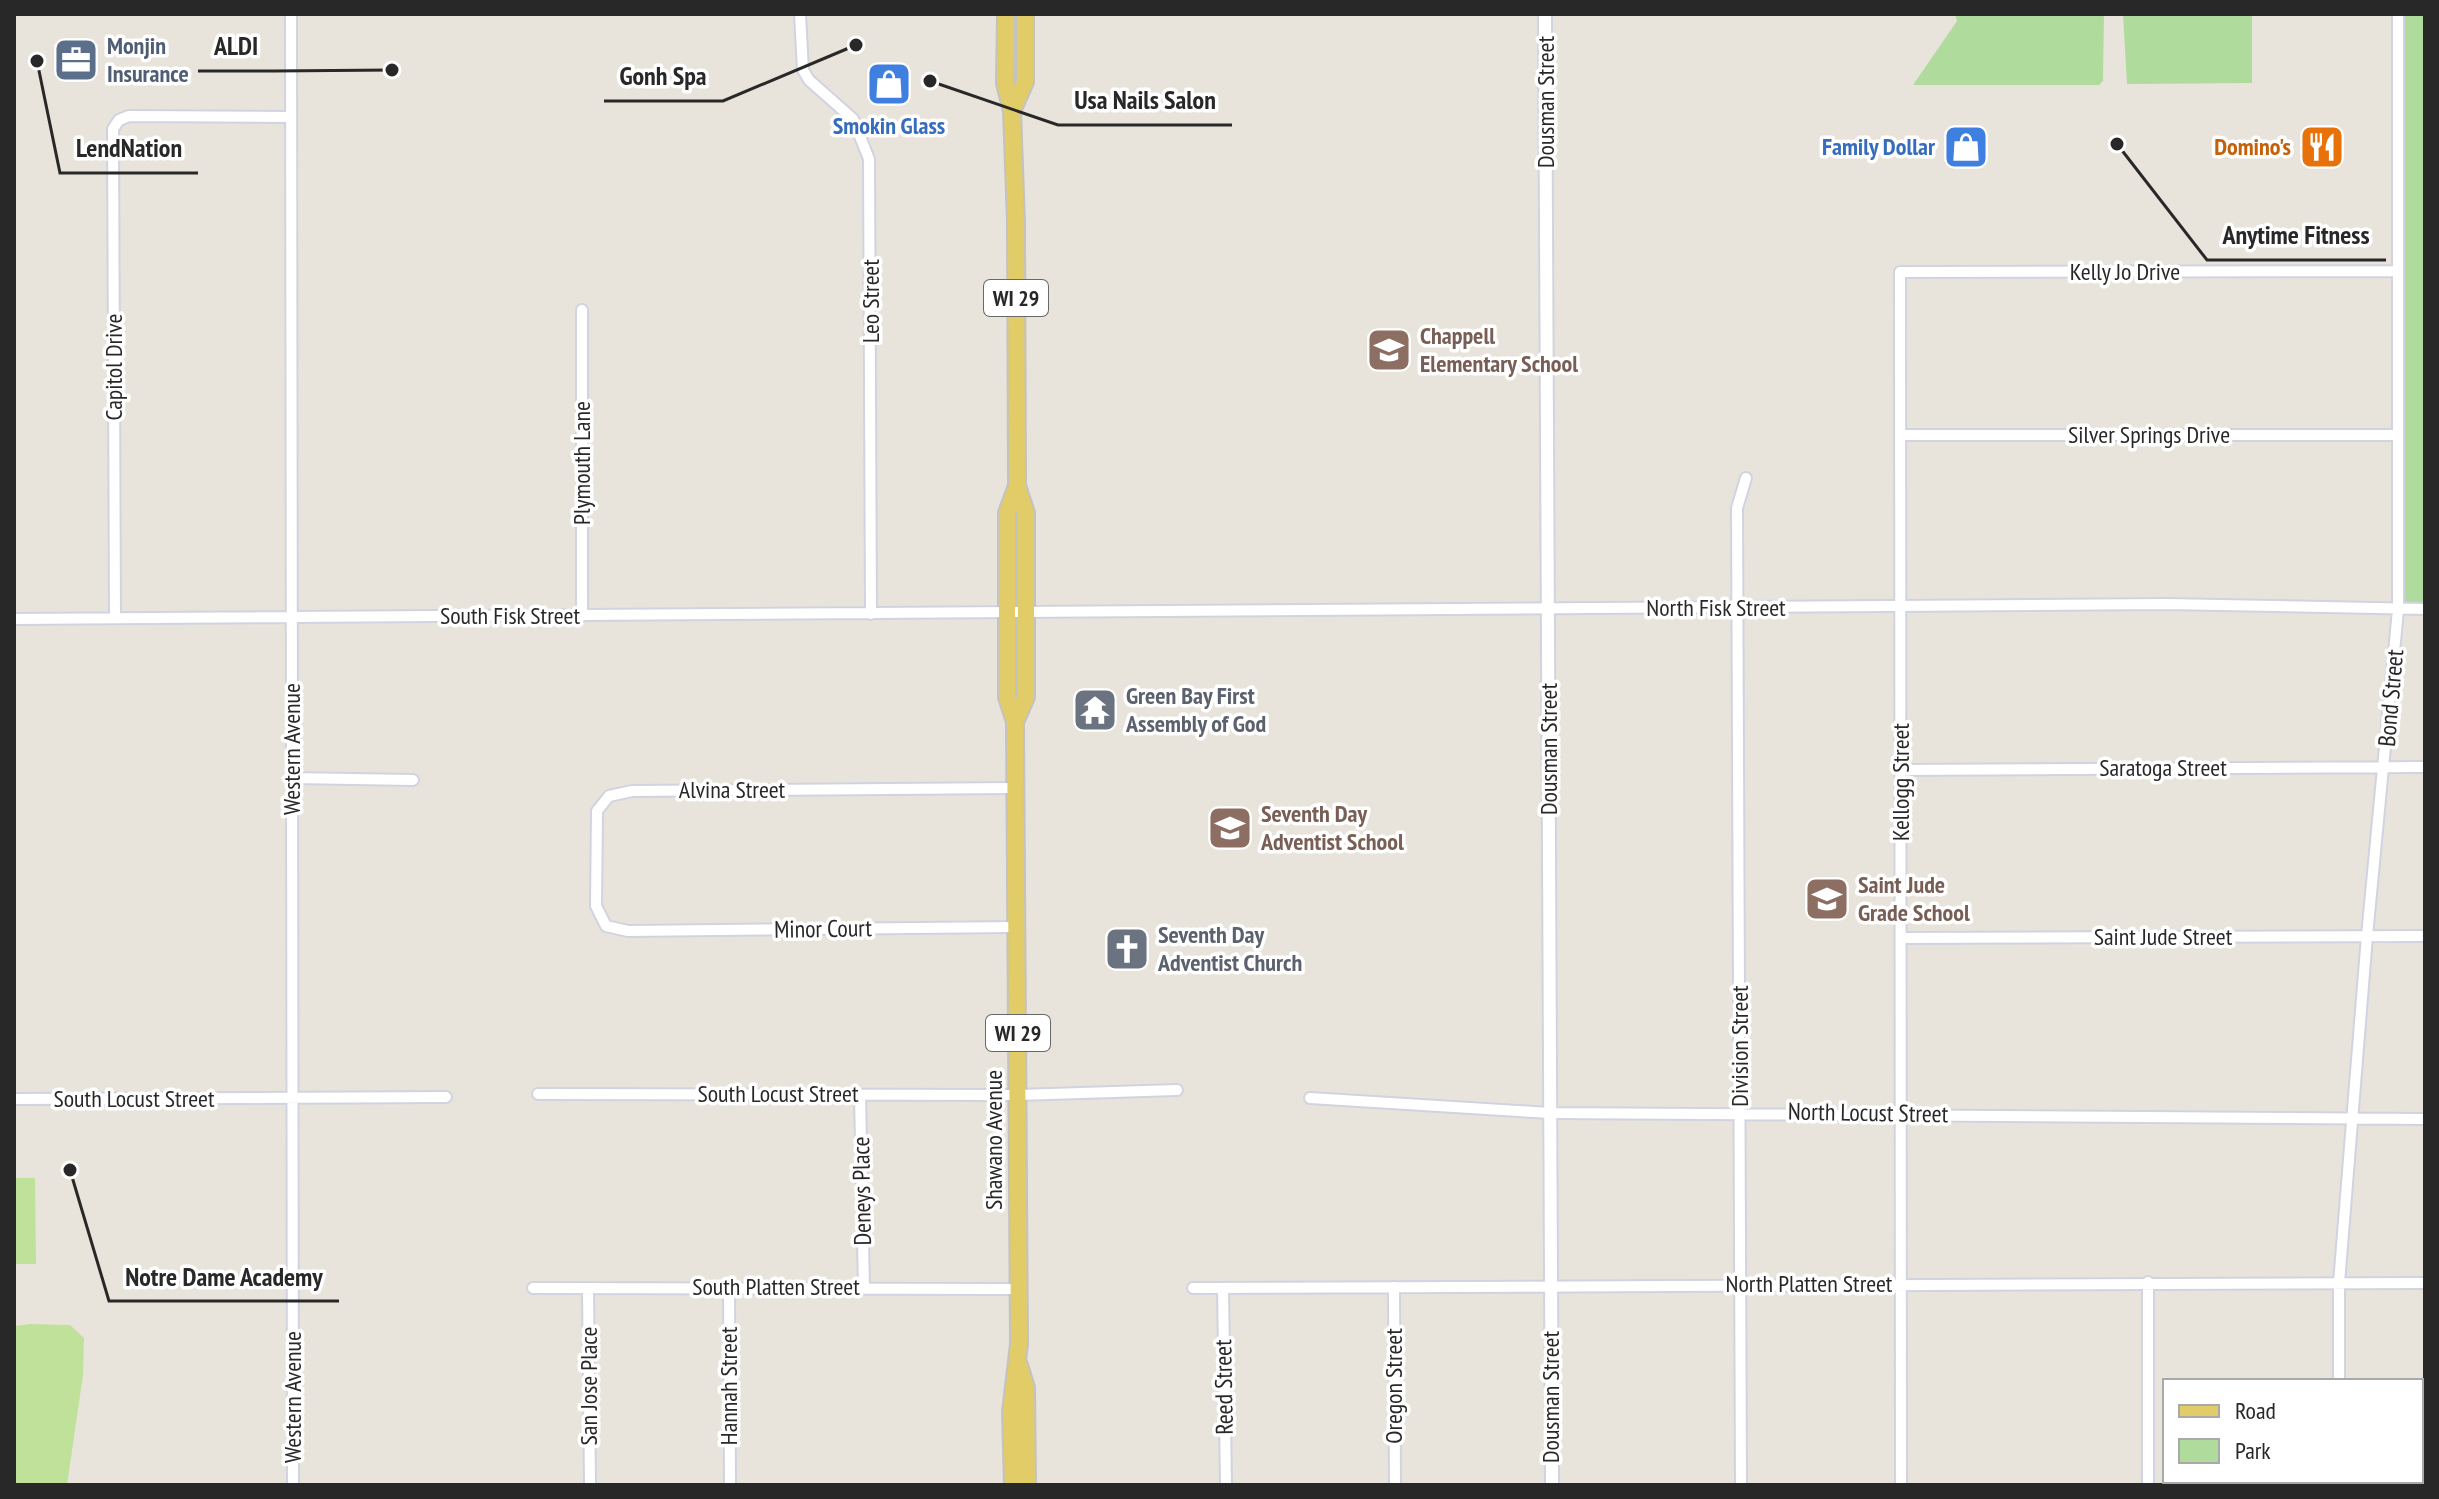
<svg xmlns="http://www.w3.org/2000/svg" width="2439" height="1499" viewBox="0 0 2439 1499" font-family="'PT Sans Narrow',sans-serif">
<rect width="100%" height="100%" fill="#e9e4db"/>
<path fill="#afdb9d" d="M1955,14H2104L2103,81L2099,85H1913L1957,21Z
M2123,14H2252V83L2127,84Z
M2398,14H2425V609L2398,610Z"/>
<path fill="#bfe19a" d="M14,1178H35L36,1264H14Z
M30,1324L70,1325L84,1338L83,1375L67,1485H14V1326Z"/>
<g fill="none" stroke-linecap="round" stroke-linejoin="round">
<g stroke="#d1d3e0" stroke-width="14">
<path id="minor" d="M291,14L293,1485
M800,14L803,70L809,80L853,119L869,159L871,614
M1900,435H2398
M582,616V310
M115,618L113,129L119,120L129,116L291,117
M14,619L2166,604L2425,609
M1901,770L2425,767
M292,778L413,780
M1016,788L632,791L609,796L597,811L596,906L606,926L628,931L1017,927
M1901,938L2425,936
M538,1094L1018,1095L1177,1090
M860,1095L864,1287
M1310,1098L1550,1113L2425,1119
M14,1099L446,1097
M729,1287L730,1485
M1394,1287L1395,1485
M533,1288L1019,1289
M588,1288L590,1485
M1193,1288L2425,1283
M1223,1288L1226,1485
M2339,1381V1283L2367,936L2398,610V14
M1741,1485L1737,508L1746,478
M1901,1485L1900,272L2398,271
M2148,1485V1282
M2338,1485V1481"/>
</g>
<g stroke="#d1d3e0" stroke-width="16">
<path id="tertiary" d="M1545,14L1552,1485"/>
</g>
<g stroke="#c3c3c3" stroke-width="20">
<path id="primary" d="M1006,14L1005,83L1012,111L1016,222L1017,486L1026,513V697L1015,722
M1012,111L1025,82V14
M1019,1365L1026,1388L1027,1485
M1013,1485L1011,1412L1019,1344L1015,722L1007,697V513L1017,486"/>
</g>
<use href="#minor" stroke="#fff" stroke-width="10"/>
<use href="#tertiary" stroke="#fff" stroke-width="12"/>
<use href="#primary" stroke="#e2cc68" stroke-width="16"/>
</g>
<defs>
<g id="office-square" transform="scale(2.3)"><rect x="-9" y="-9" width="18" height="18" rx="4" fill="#5c6f8a" stroke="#fff"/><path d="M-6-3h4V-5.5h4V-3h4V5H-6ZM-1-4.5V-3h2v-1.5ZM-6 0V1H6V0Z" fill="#fff"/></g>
<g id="shop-square" transform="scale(2.3)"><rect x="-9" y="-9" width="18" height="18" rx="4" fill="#3f7fe0" stroke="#fff"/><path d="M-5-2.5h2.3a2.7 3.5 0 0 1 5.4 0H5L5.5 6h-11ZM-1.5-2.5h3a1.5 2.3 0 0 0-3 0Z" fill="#fff"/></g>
<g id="restaurant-square" transform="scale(2.3)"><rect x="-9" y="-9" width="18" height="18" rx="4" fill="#e8710a" stroke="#fff"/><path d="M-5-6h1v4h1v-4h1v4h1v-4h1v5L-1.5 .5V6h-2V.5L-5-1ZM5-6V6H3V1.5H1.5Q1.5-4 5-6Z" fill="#fff"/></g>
<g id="school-square" transform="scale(2.3)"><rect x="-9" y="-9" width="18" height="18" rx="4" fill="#8d6e63" stroke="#fff"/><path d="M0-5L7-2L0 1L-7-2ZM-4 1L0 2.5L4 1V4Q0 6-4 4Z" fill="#fff"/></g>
<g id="temple-square" transform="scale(2.3)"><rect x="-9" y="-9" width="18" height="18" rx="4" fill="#6b7280" stroke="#fff"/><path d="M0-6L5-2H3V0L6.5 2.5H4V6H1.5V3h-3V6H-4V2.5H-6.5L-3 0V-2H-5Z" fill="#fff"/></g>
<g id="church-square" transform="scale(2.3)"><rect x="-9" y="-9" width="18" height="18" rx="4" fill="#6b7280" stroke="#fff"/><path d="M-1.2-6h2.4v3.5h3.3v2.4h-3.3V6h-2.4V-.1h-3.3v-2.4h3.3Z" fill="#fff"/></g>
</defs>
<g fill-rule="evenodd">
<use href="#office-square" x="76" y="60"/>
<use href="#shop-square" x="889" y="84"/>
<use href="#shop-square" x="1966" y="147"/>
<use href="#restaurant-square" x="2322" y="147"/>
<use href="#school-square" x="1389" y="350"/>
<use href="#temple-square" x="1095" y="710"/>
<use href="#school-square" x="1230" y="828"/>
<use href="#school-square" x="1827" y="899"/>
<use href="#church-square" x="1127" y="949"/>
</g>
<g text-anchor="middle" stroke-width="7" stroke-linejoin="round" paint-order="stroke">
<g fill="#fff" stroke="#686868" stroke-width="2">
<rect x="984" y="280" width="64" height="36" rx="6"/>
<rect x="986" y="1015" width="64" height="36" rx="6"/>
</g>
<g font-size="22" font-weight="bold" fill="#282828">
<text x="1016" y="306">WI 29</text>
<text x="1018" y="1041">WI 29</text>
</g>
<g font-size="24" font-weight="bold" fill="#4e5e75" stroke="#fff" text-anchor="start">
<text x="107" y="54">Monjin<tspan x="107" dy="28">Insurance</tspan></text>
</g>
<g font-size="24" fill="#282828" stroke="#fff">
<text transform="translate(1546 102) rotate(-90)" y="8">Dousman Street</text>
<text x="2125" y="280">Kelly Jo Drive</text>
<text transform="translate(871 301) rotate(-90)" y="8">Leo Street</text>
<text transform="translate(114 367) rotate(-90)" y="8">Capitol Drive</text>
<text x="2149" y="443">Silver Springs Drive</text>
<text transform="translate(582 463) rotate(-90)" y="8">Plymouth Lane</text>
<text x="1716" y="616">North Fisk Street</text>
<text x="510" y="624">South Fisk Street</text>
<text transform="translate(2391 698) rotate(-85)" y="8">Bond Street</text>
<text transform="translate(292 749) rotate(-90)" y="8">Western Avenue</text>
<text transform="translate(1549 749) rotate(-90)" y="8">Dousman Street</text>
<text x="2163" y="776">Saratoga Street</text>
<text transform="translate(1901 782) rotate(-90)" y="8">Kellogg Street</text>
<text x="732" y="798">Alvina Street</text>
<text transform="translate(823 929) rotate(-1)" y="8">Minor Court</text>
<text x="2163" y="945">Saint Jude Street</text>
<text transform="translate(1740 1046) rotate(-90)" y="8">Division Street</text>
<text x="778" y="1102">South Locust Street</text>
<text x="134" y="1107">South Locust Street</text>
<text transform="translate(1868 1113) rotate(1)" y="8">North Locust Street</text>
<text transform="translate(994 1140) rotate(-90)" y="8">Shawano Avenue</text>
<text transform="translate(862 1191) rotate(-91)" y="8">Deneys Place</text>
<text x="1809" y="1292">North Platten Street</text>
<text x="776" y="1295">South Platten Street</text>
<text transform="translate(589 1386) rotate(-90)" y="8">San Jose Place</text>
<text transform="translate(729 1386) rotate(-90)" y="8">Hannah Street</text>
<text transform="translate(1394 1386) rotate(-90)" y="8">Oregon Street</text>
<text transform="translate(1224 1387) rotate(-91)" y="8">Reed Street</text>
<text transform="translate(293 1397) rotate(-90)" y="8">Western Avenue</text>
<text transform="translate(1551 1397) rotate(-90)" y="8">Dousman Street</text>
</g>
<g font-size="24" font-weight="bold" fill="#366cbe" stroke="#fff">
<text x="889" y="134">Smokin Glass</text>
<text x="1935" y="155" text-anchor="end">Family Dollar</text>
</g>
<g font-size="24" font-weight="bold" fill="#c56008" stroke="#fff" text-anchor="end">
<text x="2291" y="155">Domino's</text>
</g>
<g font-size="24" font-weight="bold" fill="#785e54" stroke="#fff" text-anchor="start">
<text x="1420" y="344">Chappell<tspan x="1420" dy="28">Elementary School</tspan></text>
<text x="1261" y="822">Seventh Day<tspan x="1261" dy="28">Adventist School</tspan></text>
<text x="1858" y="893">Saint Jude<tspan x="1858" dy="28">Grade School</tspan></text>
</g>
<g font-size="24" font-weight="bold" fill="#5b616d" stroke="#fff" text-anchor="start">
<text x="1126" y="704">Green Bay First<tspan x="1126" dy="28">Assembly of God</tspan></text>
<text x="1158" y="943">Seventh Day<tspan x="1158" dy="28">Adventist Church</tspan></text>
</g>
</g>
<path fill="none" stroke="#282828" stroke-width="3" d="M392 70L274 71H198M856 45L723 101H604M930 81L1058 125H1232M37 61L60 173H198M2117 144L2207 260H2386M70 1170L109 1301H339"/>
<g fill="#282828" stroke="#fff" stroke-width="3">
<circle cx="392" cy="70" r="8"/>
<circle cx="856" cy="45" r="8"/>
<circle cx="930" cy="81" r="8"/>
<circle cx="37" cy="61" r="8"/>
<circle cx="2117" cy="144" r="8"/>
<circle cx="70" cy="1170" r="8"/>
</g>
<g font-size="26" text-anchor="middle" font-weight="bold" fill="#282828" stroke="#fff" stroke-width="7" stroke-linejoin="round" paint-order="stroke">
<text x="236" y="55">ALDI</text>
<text x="663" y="85">Gonh Spa</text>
<text x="1145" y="109">Usa Nails Salon</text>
<text x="129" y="157">LendNation</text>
<text x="2296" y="244">Anytime Fitness</text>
<text x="224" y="1286">Notre Dame Academy</text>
</g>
<rect width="2439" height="1499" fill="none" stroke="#282828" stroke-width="32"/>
<rect x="2163" y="1379" width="260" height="104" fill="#ffffff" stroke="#a9a9a9" stroke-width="2"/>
<rect x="2179" y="1405" width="40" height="12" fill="#e2cc68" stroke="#a9a9a9" stroke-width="2"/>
<text x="2235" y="1419" font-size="24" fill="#282828">Road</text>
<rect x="2179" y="1439" width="40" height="24" fill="#afdb9d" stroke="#a9a9a9" stroke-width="2"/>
<text x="2235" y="1459" font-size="24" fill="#282828">Park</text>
</svg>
